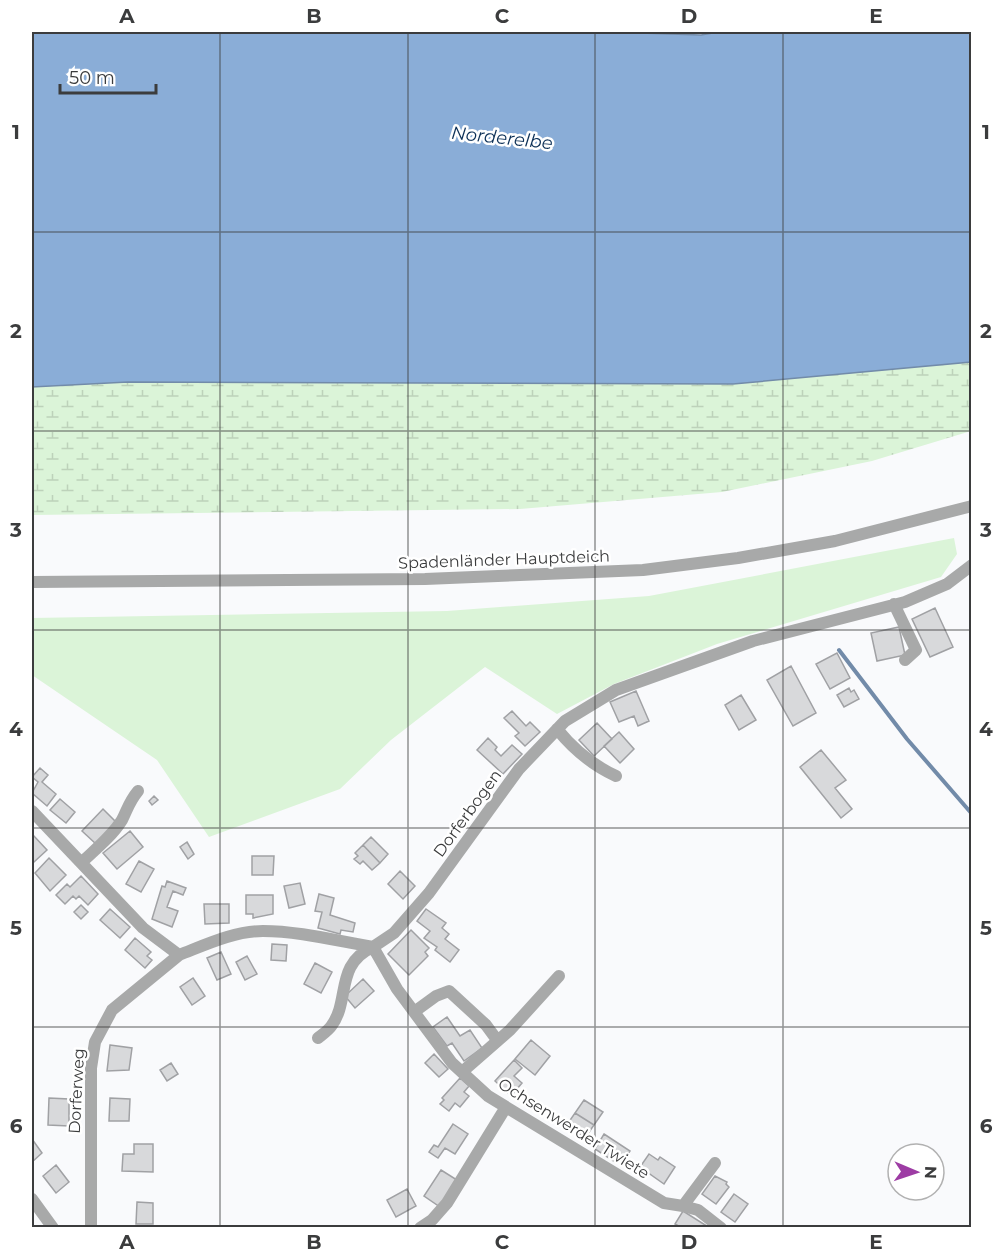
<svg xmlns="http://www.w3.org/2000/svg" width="1003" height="1259" viewBox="0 0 1003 1259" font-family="Montserrat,sans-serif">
<defs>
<pattern id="wetland-marsh" width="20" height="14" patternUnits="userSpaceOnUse" patternTransform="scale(1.5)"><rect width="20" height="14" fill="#dbf4d8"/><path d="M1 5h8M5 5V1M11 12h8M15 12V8" fill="none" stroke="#bdd2ba"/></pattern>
</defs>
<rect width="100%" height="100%" fill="#f9fafc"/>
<path fill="#dbf4d8" d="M954,538L957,554L941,577L717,644L614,684L557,714L485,667L391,740L340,789L209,837L157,760L32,675V618L447,611L649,596Z"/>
<path fill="url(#wetland-marsh)" d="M971,362V431L872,461L722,492L520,509L32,515V387L128,382L733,384Z"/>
<path fill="#8aadd7" stroke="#728ba9" stroke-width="1.5" d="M32,32H609L701,35L719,32H971V362L733,384L128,382L32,387Z"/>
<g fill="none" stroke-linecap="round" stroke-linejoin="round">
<path stroke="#728ba9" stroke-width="4" d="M839,650L907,739L972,814"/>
</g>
<path fill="#d8d9db" stroke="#a0a1a4" stroke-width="1.5" d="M935,608L953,647L930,657L912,619Z
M899,627L905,655L877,661L871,633Z
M837,653L850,678L830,689L816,664Z
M791,666L816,713L793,726L767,680Z
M849,688L851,692L854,690L859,699L844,707L837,695Z
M636,691L649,721L638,726L634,716L619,722L610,702Z
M741,695L756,720L739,730L725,705Z
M512,711L526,726L530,722L540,732L525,746L515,736L519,733L504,718Z
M597,723L612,739L594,756L579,740Z
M619,732L634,749L620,763L604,746Z
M488,738L497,747L495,750L501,756L512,745L522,754L503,774L477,750Z
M821,750L846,780L835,788L852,809L841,818L800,767Z
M40,768L48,775L42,782L56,794L47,806L32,793L38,782L32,777Z
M154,796L158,800L152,805L149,801Z
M60,799L75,812L66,823L50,810Z
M103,809L117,823L96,844L82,831Z
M130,831L143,847L117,869L103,853Z
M33,835L47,850L34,862L32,860Z
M371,837L388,854L380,863L363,845Z
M187,842L194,854L188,859L180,847Z
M363,845L380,863L372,870L363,861L360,864L354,859L358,856L355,853Z
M252,856H274L273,875H252Z
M49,858L66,875L50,891L35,873Z
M139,861L154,869L141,892L126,884Z
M400,871L415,886L403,899L388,884Z
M81,876L98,894L88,905L79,896L76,899L73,896L65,904L56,895L67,884L70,887Z
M167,881L186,888L183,895L173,891L167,907L178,911L172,927L152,919L162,886L165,887Z
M300,883L305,904L289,908L284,886Z
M319,894L334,898L330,915L355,923L353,932L341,930L340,934L318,928L322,912L315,911Z
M246,895H273V914L253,918V914H246Z
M204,904H229V923L205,924Z
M81,905L88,912L81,919L74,912Z
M110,909L130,927L120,938L100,920Z
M426,909L446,923L442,928L449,934L445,939L459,950L450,962L435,950L437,947L424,938L430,931L417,921Z
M411,930L429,948L425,952L428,956L409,975L388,954Z
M135,938L151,952L147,956L152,960L145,968L125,950Z
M272,944L287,945L286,961L271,960Z
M221,952L231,974L217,980L207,958Z
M247,956L257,974L245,980L236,962Z
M315,963L332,972L321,993L304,984Z
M193,978L205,996L192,1005L180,987Z
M363,979L374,991L355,1008L345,996Z
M447,1017L460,1036L470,1030L482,1048L464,1061L452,1043L447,1046L433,1027Z
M531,1040L550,1056L535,1075L515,1059Z
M110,1045L132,1048L129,1070L107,1071Z
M434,1054L448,1069L439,1077L425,1063Z
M514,1060L522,1068L514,1076L522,1083L511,1096L495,1081Z
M171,1063L178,1074L167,1081L160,1070Z
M460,1078L469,1086L464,1092L469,1096L460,1107L455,1103L449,1111L440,1104L444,1100L442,1098Z
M49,1098L69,1099V1126L48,1125Z
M110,1098L130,1099L129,1121H109Z
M584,1100L603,1112L594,1125L575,1113Z
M575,1113L594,1125L585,1138L566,1126Z
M453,1124L468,1134L455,1154L445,1148L438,1158L429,1152L434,1145L438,1147Z
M604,1134L630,1151L625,1159L620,1155L615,1162L595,1149Z
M32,1139L42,1153L32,1162Z
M134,1144H153V1172L122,1171L123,1154H134Z
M649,1154L658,1160L660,1157L675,1167L664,1184L640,1167Z
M56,1165L69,1182L56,1193L43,1176Z
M441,1170L457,1180L440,1207L424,1196Z
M715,1176L727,1182L726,1184L729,1187L716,1204L702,1194Z
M407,1189L416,1206L396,1217L387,1200Z
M734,1194L748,1204L735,1222L721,1212Z
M137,1202L153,1203V1224H136Z
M683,1211L710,1228H682L675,1224Z"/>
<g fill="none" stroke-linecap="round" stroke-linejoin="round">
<path stroke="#a8a9a9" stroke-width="12" d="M32,582L425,579L643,570L738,558L835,541L972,506
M894,604L916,650L905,660
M557,729C574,750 592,765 616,776
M32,811L143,928L179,955C205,945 234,931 263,931C299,931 337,941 373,947L394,933L429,893L519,769L565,721L616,690L753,641L905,602L947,584L972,565
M82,862C96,849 112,836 122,820C128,808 129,802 138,791
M414,1012L436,996L449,991L486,1025L497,1040
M318,1038C323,1034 329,1030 332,1025C350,1000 335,964 373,947L397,989L452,1063L488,1096L664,1203L683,1206
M462,1072L510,1030L559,976
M715,1163L683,1206L698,1210L721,1228
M32,1199L53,1228
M91,1228V1068L95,1042L112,1010L179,955
M420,1228L432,1220L447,1203L506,1107"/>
</g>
<path fill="none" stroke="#3b3c3d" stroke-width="1.5" stroke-opacity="0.55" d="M220,32V1228M408,32V1228M595,32V1228M783,32V1228M32,232H972M32,431H972M32,630H972M32,828H972M32,1027H972"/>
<g text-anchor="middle" stroke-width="5" stroke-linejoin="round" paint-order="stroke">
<g font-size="16" fill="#3b3c3d" stroke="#fff">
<text transform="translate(504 559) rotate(-2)" y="6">Spadenländer Hauptdeich</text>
<text transform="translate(467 813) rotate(-54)" y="6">Dorferbogen</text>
<text transform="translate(76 1091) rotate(-87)" y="6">Dorferweg</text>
<text transform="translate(574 1128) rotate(32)" y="6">Ochsenwerder Twiete</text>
</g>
<g font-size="18" font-style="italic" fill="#0b2f56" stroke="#fff">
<text transform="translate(502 138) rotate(6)" y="6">Norderelbe</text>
</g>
</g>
<rect width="1003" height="1259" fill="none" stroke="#ffffff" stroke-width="66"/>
<g transform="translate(916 1172) rotate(92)"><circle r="28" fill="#ffffff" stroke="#b1b1b1" stroke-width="1.5"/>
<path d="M0-4.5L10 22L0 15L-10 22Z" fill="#9d3ca4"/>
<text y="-9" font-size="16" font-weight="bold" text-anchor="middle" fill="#3b3c3d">N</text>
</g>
<path d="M60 84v9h96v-9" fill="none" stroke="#3b3c3d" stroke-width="3"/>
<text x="69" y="84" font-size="18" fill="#3b3c3d" stroke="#ffffff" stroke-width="4.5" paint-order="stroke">50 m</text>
<rect x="33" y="33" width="937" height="1193" fill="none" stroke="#3b3c3d" stroke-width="2"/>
<g font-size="20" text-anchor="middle" font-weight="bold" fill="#3b3c3d">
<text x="127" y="23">A</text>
<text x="314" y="23">B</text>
<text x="502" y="23">C</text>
<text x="689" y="23">D</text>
<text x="876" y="23">E</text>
<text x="16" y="139">1</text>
<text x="986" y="139">1</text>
<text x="16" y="338">2</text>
<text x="986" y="338">2</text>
<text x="16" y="537">3</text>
<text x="986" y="537">3</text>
<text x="16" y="736">4</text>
<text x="986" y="736">4</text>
<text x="16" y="935">5</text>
<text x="986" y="935">5</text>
<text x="16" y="1133">6</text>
<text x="986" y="1133">6</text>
<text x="127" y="1249">A</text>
<text x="314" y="1249">B</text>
<text x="502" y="1249">C</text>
<text x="689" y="1249">D</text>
<text x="876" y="1249">E</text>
</g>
</svg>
